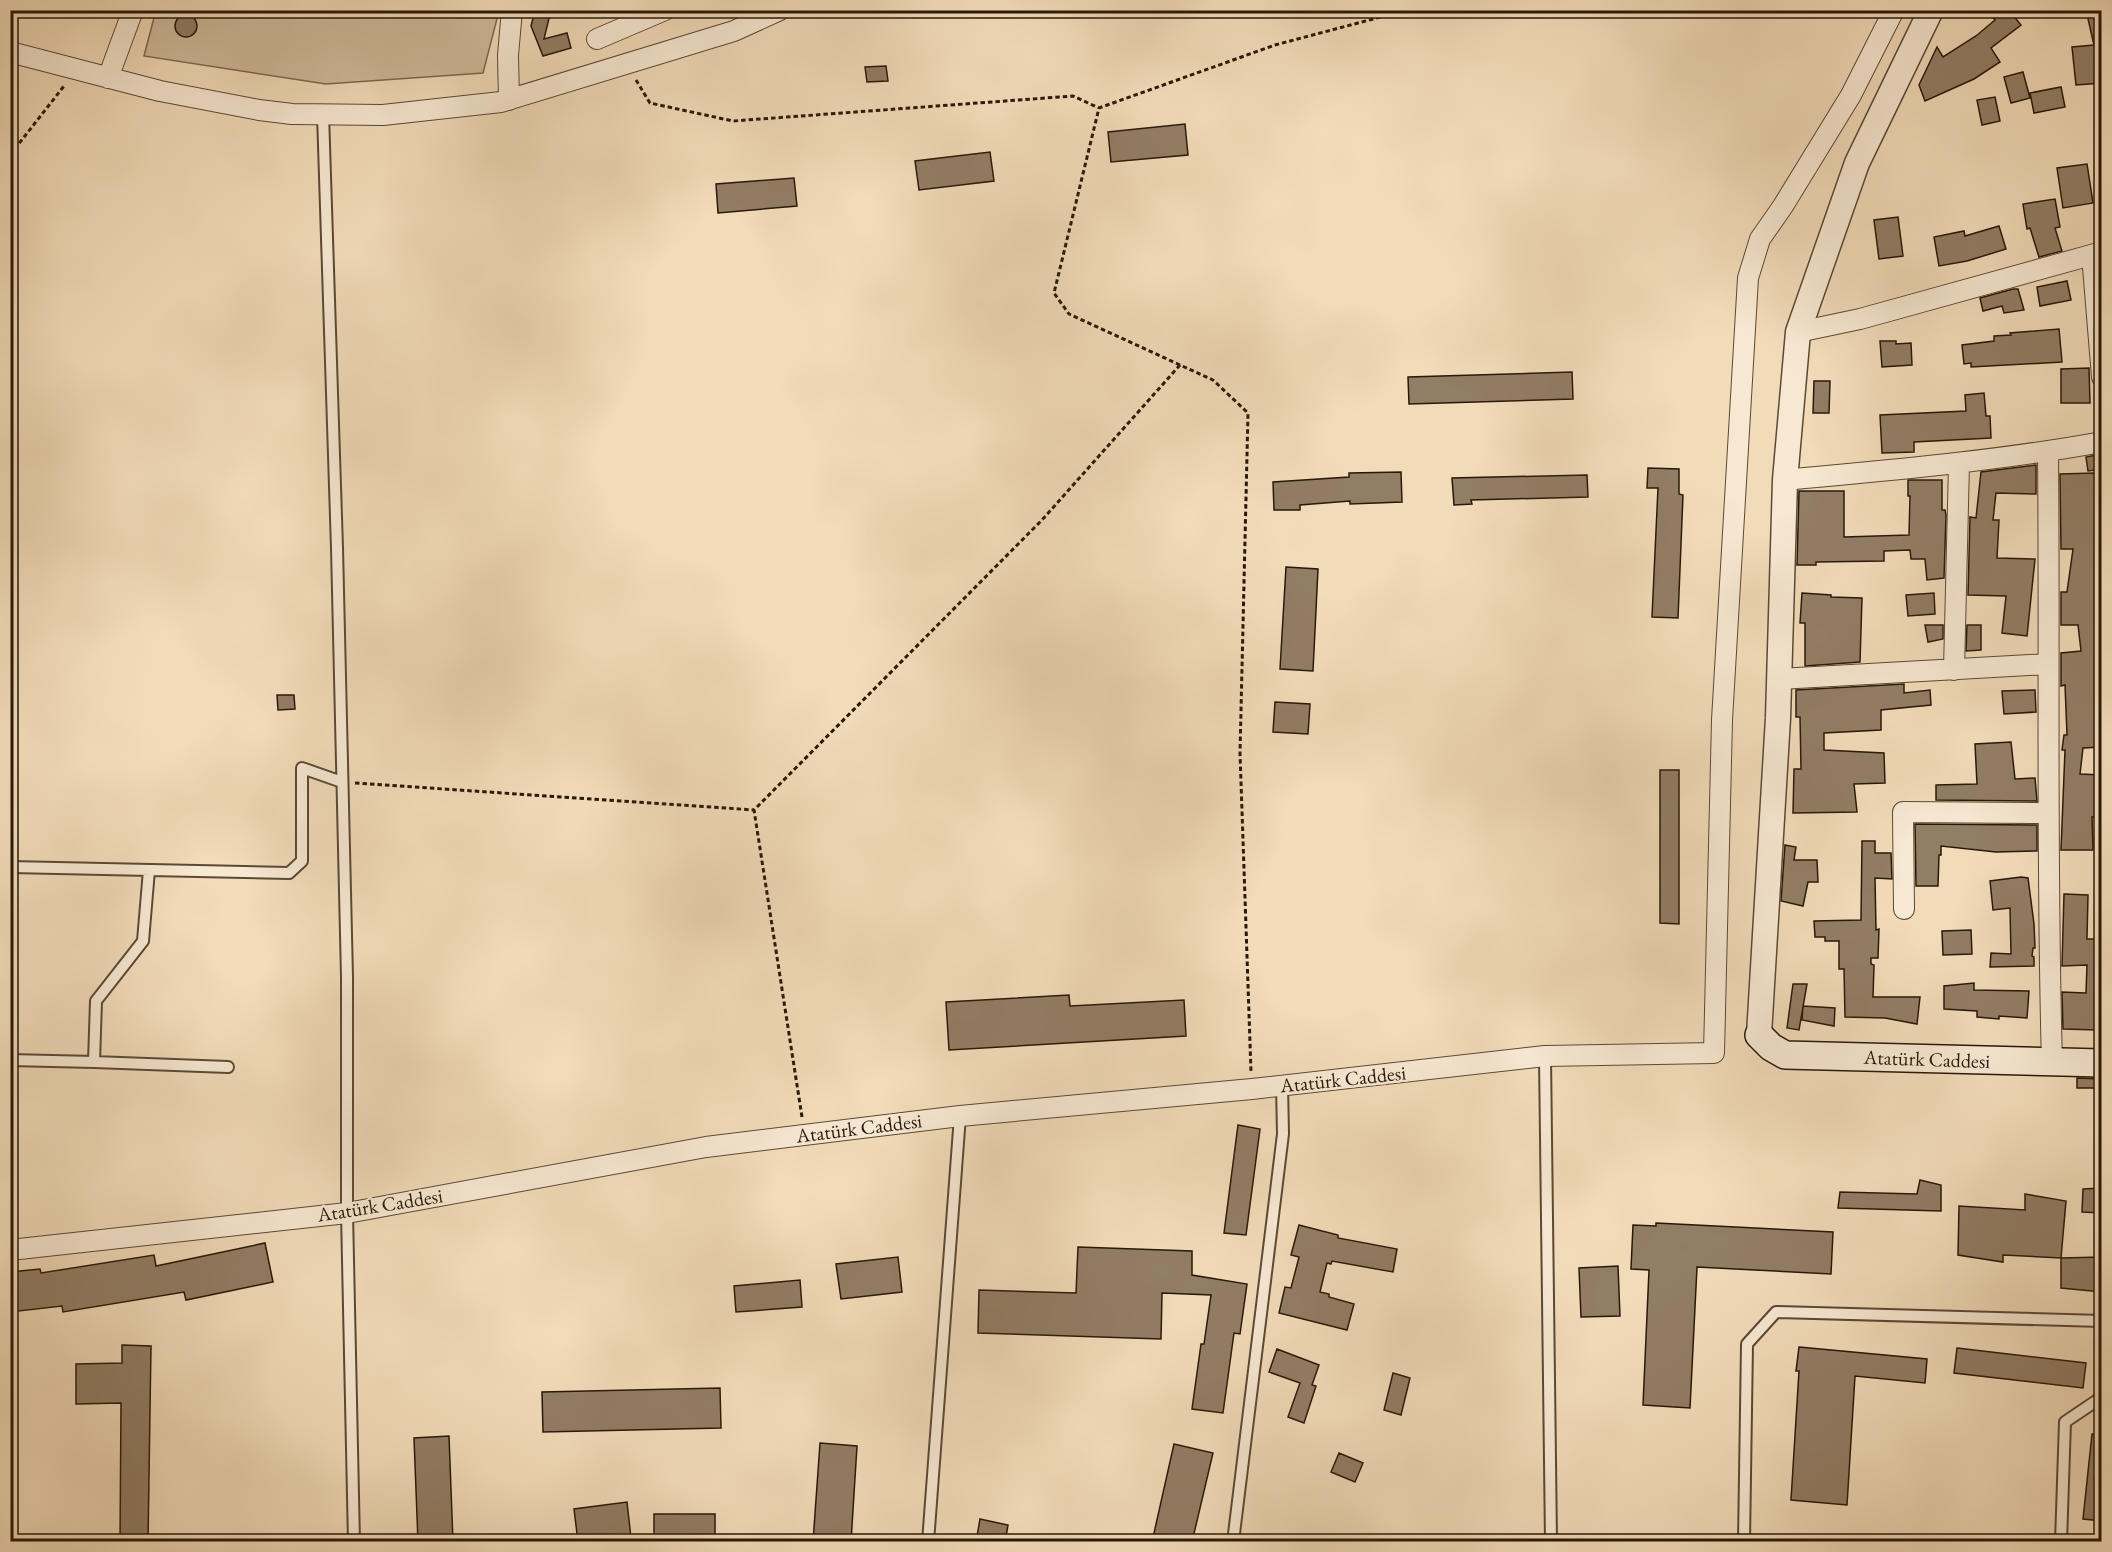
<svg xmlns="http://www.w3.org/2000/svg" width="2112" height="1552" viewBox="0 0 2112 1552" font-family="'EB Garamond',serif">
<rect width="100%" height="100%" fill="#f2dbb9"/>
<filter id="stains"><feTurbulence type="fractalNoise" baseFrequency=".00333" numOctaves="4"/><feColorMatrix values="0 0 0 0 .2 0 0 0 0 .09 0 0 0 0 .02 0 0 0 .5 -.17"/></filter>
<radialGradient id="worn" r=".72"><stop offset=".6" stop-color="#630" stop-opacity="0"/><stop offset="1" stop-color="#630" stop-opacity=".3"/></radialGradient>
<path fill="#d0ba9b" stroke="#7c6952" stroke-width="1.5" d="M156,10H499V11L483,73L326,84L144,56Z"/>
<path fill="#927d65" stroke="#291809" stroke-width="1.5" d="M535,10H551L544,39L567,33L571,48L543,56L531,26Z
M1987,10H2009L2021,25L1991,48L2000,62L1974,79L1925,101L1919,85L1937,47L1943,57L1976,36L1995,20Z
M2086,10H2102V83L2076,85L2072,47L2094,45Z
M175 26a11 11 0 1 1 22 0a11 11 0 1 1-22 0Z
M886,66L888,81L867,82L865,67Z
M2023,72L2030,98L2011,103L2004,77Z
M2061,87L2065,107L2034,113L2030,93Z
M1995,97L2000,121L1982,125L1977,100Z
M1185,124L1188,155L1111,162L1108,132Z
M990,152L994,181L919,190L915,161Z
M2087,164L2093,203L2063,208L2057,168Z
M794,178L797,206L718,213L716,184Z
M2055,199L2060,227L2055,228L2062,251L2039,257L2030,228L2027,229L2023,204Z
M1898,217L1903,256L1879,259L1874,220Z
M1999,226L2006,249L1967,261L1939,266L1934,237L1964,231L1965,236Z
M2067,281L2071,300L2040,306L2037,287Z
M2013,289H2018L2024,310L2004,313L2002,306L1983,311L1980,298Z
M2059,329L2062,362L1971,367V363L1964,364L1962,345L1994,341V336L2011,335L2010,333Z
M1880,341H1896V344L1911,343L1912,365L1882,367Z
M2089,368L2090,403H2061V369Z
M1572,372L1573,399L1409,404L1408,377Z
M1814,381H1830L1829,413H1813Z
M1984,393L1986,416H1990L1991,438L1914,442V452L1882,453L1880,415L1966,411L1965,395Z
M2102,454V469L2088,471L2086,457Z
M2036,465V494L1996,493L1993,520H1999L1997,558L2035,559L2027,636L2002,633L2006,596L1968,595L1970,517L1976,518L1981,472Z
M1648,468L1679,469V494L1683,495L1678,618L1652,617L1658,488H1647Z
M1401,472L1402,502L1350,504V501L1300,505V510H1274L1273,482L1349,477V473Z
M2095,473L2102,516V624H2098L2102,657V747L2083,748L2080,774L2102,775V817H2092L2093,850H2061L2065,750H2062L2064,735H2067L2065,685L2061,686V653L2081,651L2078,625H2061V592H2067L2073,549H2061L2060,474Z
M1587,475L1588,497L1471,500L1472,504L1454,505L1452,478Z
M1908,480H1942V510H1945L1946,515L1944,578L1927,580L1925,559H1911L1910,550L1884,551V561L1816,562V565H1797L1799,491H1844V537L1909,535L1910,496H1908Z
M1286,567L1318,569L1313,671L1280,669Z
M1802,593L1831,595V597L1862,598L1860,662L1805,666V623H1800Z
M1934,593L1935,614L1908,616L1906,595Z
M1925,625H1943V639L1928,642Z
M1967,625H1981V650L1966,651Z
M1904,684V693L1930,690L1931,705L1881,710V730L1824,733V750L1884,753L1885,783L1854,784L1857,812L1793,813L1794,769H1801L1800,717H1796V690Z
M2035,690L2036,712L2004,714L2002,691Z
M277,695H294L295,709L278,710Z
M1275,702L1310,704L1308,734L1273,732Z
M2011,742L2015,779L2035,778L2037,801L1936,800V785L1977,784L1975,744Z
M1660,770H1679V924L1660,923Z
M1915,824L2037,825V851L1996,852L1941,846V855H1939L1938,886H1916Z
M1862,841H1875V853H1891L1892,879L1875,878L1876,930L1879,929L1878,958H1871V964L1874,965L1873,997H1920L1917,1024L1885,1018L1845,1017L1844,969H1839V941H1825V937H1815L1814,921L1861,920Z
M1785,845L1796,847L1794,860H1817L1818,882H1808L1803,906L1781,901Z
M2021,877L2028,878L2034,924L2035,948H2033L2032,956L2034,957V966L1990,967L1991,953L2011,954L2010,908L1993,910L1990,881Z
M2064,894L2088,895L2087,939H2102V1012L2099,1013L2098,1030L2063,1029L2062,992L2086,993L2087,965L2062,966Z
M1971,930L1972,954L1943,955L1942,931Z
M1974,983V990L2029,991L2027,1018L1999,1016V1019L1977,1017V1011L1944,1009V986Z
M1793,984H1807L1799,1030L1787,1028Z
M1069,995L1070,1006L1184,1000L1186,1036L949,1050L946,1002Z
M1803,1006L1835,1008L1834,1026L1802,1020Z
M2077,1078L2101,1079V1088H2077Z
M1238,1125L1260,1129L1246,1235L1224,1233Z
M1920,1180L1941,1185V1211L1838,1208L1840,1192L1917,1194Z
M2102,1188V1213L2082,1212L2083,1189Z
M2025,1194L2066,1201L2061,1258L2003,1255V1262L1958,1255L1959,1206L2025,1210Z
M1656,1223L1833,1232L1831,1274L1697,1267L1690,1408L1643,1405L1649,1270L1631,1269L1633,1225L1656,1226Z
M1299,1225L1338,1235V1238L1397,1249L1393,1272L1332,1261L1331,1264L1327,1263L1320,1292L1329,1294V1297L1354,1304L1347,1330L1279,1313L1285,1287L1291,1288L1299,1257L1291,1255Z
M265,1243L273,1282L186,1300L184,1292L63,1312L62,1306L10,1312V1272L40,1269L41,1273L154,1255L156,1266Z
M1078,1247L1192,1251V1275L1247,1284L1240,1334L1234,1333L1223,1413L1192,1409L1201,1344H1204L1211,1295L1162,1293L1161,1339L978,1333L979,1290L1076,1293Z
M898,1257L902,1292L841,1299L836,1264Z
M2102,1257V1292L2061,1288V1258Z
M1618,1266L1620,1316L1581,1317L1579,1268Z
M800,1280L802,1307L736,1312L734,1286Z
M122,1345L151,1346L148,1542H120L121,1403L76,1404V1364L122,1363Z
M1799,1347L1927,1359L1925,1383L1855,1376L1847,1505L1791,1500L1799,1371H1796Z
M1957,1348L2086,1363L2083,1388L1954,1373Z
M1277,1349L1319,1365L1312,1385L1316,1386L1304,1423L1288,1417L1300,1383L1269,1372Z
M1393,1373L1410,1378L1401,1415L1384,1410Z
M720,1388L721,1428L543,1432L542,1392Z
M2092,1434H2102V1521L2083,1519Z
M449,1436L453,1542H418L414,1438Z
M820,1443L857,1446L851,1542H813Z
M1174,1444L1213,1453L1192,1542H1152Z
M1339,1453L1363,1463L1355,1482L1331,1472Z
M627,1502L631,1538L598,1542H578L574,1509Z
M654,1514H715V1542H654Z
M980,1519L1008,1525L1005,1542H976Z"/>
<g fill="none" stroke-linecap="round" stroke-linejoin="round">
<g stroke="#5b4935" stroke-width="14">
<path id="service" d="M323,114L337,548L347,977V1213L354,1542
M10,867L289,873L302,861V768L342,782
M149,870L143,941L96,1001L94,1062L228,1067
M1545,1056L1551,1542
M10,1060L94,1062
M928,1542L960,1116
M1233,1542L1283,1134L1282,1085
M1744,1542L1747,1344L1776,1312L2102,1321
M2061,1542L2065,1422L2102,1397"/>
</g>
<g stroke="#5b4935" stroke-width="22">
<path id="minor" d="M597,39L665,10
M10,52L160,91L259,110L292,114L383,115L501,102L734,31L780,10
M108,78L133,10
M509,100L508,55L512,10
M2092,255L2102,377
M1798,332L1860,319L2102,252
M2048,452C2050,656 2046,859 2052,1062
M1785,480C1891,470 1997,461 2102,442
M1954,670L1959,464
M1779,679L2048,664
M1904,909L1903,812L2048,813
M10,1250L347,1213L706,1147L960,1116L1252,1089L1545,1056L1714,1053L1722,720L1748,278L1760,239L1783,206L1851,95L1894,10"/>
</g>
<g stroke="#5b4935" stroke-width="27">
<path id="tertiary" d="M1759,1035L1778,718L1785,480L1798,332L1857,163L1931,10"/>
</g>
<g stroke="#291809" stroke-width="30">
<path id="secondary" d="M1759,1035L1771,1047L1785,1055L2102,1063"/>
</g>
<path stroke="#291809" stroke-width="3" stroke-dasharray="4.5 3" stroke-linecap="butt" d="M636,80L650,103L733,121L1073,96L1099,108
M10,155L64,86
M1180,365L1069,314L1054,293L1099,108L1275,45L1407,10
M355,783L754,810
M802,1117L754,810L1042,520L1180,365L1213,380L1248,413L1240,753L1251,1072"/>
<use href="#service" stroke="#f7e8d2" stroke-width="10"/>
<use href="#minor" stroke="#f7e8d2" stroke-width="20"/>
<use href="#tertiary" stroke="#f7e8d2" stroke-width="24"/>
<use href="#secondary" stroke="#f7e8d2" stroke-width="27"/>
</g>
<g text-anchor="middle" stroke-width="4.5" stroke-linejoin="round" paint-order="stroke">
<g font-size="20" fill="#291809" stroke="#f7e8d2">
<text transform="translate(1927 1059) rotate(2)" y="7">Atatürk Caddesi</text>
<text transform="translate(1343 1079) rotate(-6)" y="7">Atatürk Caddesi</text>
<text transform="translate(859 1128) rotate(-7)" y="7">Atatürk Caddesi</text>
<text transform="translate(380 1205) rotate(-9)" y="7">Atatürk Caddesi</text>
</g>
</g>
<rect width="2112" height="1552" fill="none" stroke="#f2dbb9" stroke-width="36"/>
<rect x="12" y="12" width="2088" height="1528" fill="none" stroke="#291809" stroke-width="3"/>
<rect x="18" y="18" width="2076" height="1516" fill="none" stroke="#291809" stroke-width="1.5"/>
<rect width="100%" height="100%" filter="url(#stains)"/>
<rect width="100%" height="100%" fill="url(#worn)"/>
</svg>
